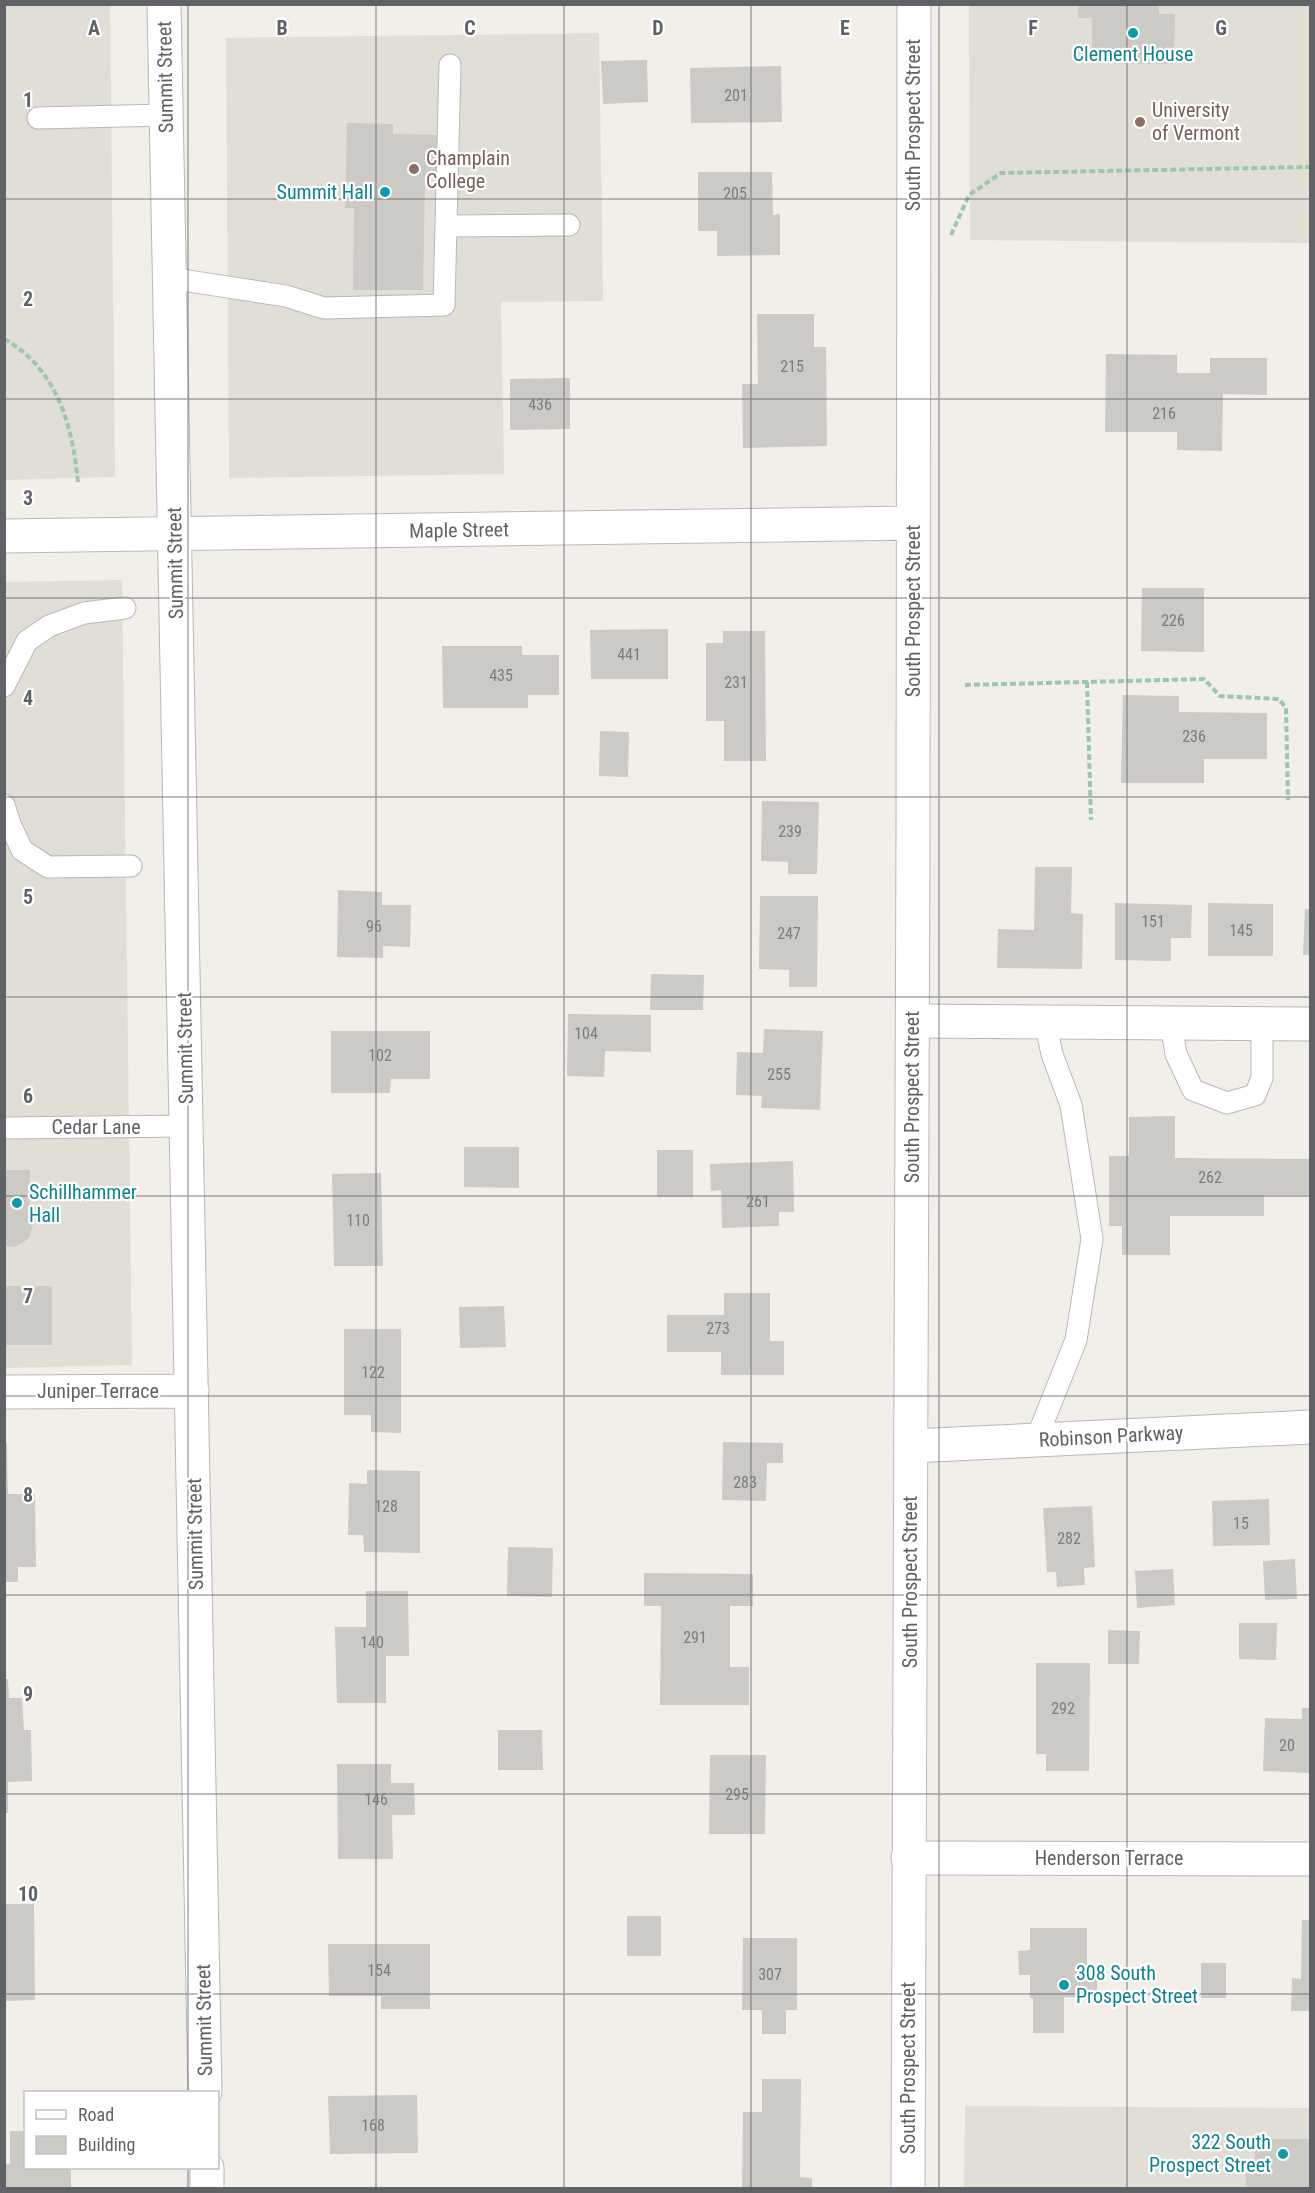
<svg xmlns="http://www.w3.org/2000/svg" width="1315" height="2193" viewBox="0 0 1315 2193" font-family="'Roboto Condensed',sans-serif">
<rect width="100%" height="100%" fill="#f1efe8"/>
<path fill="#e1ded6" d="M4,5H110L115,477L5,480Z
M969,5H1310V243L970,240Z
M599,33L603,301L501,302L504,474L229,478L226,38Z
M122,580L132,1365L5,1368L4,582Z
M965,2106L1310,2108V2188H964Z"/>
<path fill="#cccac5" d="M1079,4H1159V14H1175L1174,64L1095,63V48H1092V18H1078Z
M647,60L648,102L603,104L601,61Z
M781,66L782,122L691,123L690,68Z
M347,123L393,124V134L437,135L436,177H425L423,290H353L354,208H345Z
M698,172H772L773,215L780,214V255L717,256V231H698Z
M757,314H814V347H826L827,446L743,448L742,384H758Z
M1106,354L1177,355V373H1210V358H1267V395L1223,394L1222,451L1177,450V432H1105Z
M570,378V429L510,430V379Z
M1142,588H1204V652L1141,651Z
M668,629V679H591L590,630Z
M723,631H765L766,761H724V721H706V643H723Z
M442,646H522V655H559V695H528V708H443Z
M1123,695L1179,696V712L1267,713V759H1204V783H1121Z
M600,731L629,732L628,777L599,776Z
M762,801L819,802L817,874H788V862L761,861Z
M1035,867H1072L1071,913L1083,914L1082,969L997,968L998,929L1034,930Z
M338,890L382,892V905H411L410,947L383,946V958L337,957Z
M760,896H818L817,987H789V970L759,969Z
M1115,903L1192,905L1191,938H1171V961L1115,960Z
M1208,903L1273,904V956H1208Z
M1305,909H1310V955H1303Z
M651,974L704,975L703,1010H650Z
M568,1014L651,1015V1052L605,1051L604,1077L567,1076Z
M764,1029L823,1031L820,1110L761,1108L762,1096L736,1095L737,1052L763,1053Z
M331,1031H430V1079H391L390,1093H331Z
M1175,1116V1158L1310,1159V1195H1264V1216H1170V1255H1122V1226H1109V1156H1129V1117Z
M464,1147H519V1188L464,1187Z
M657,1150H693V1197H657Z
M793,1161L794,1212H779V1226L722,1228L721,1190L711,1191L710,1164Z
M5,1170H30L29,1213L33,1223L30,1236L24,1242L15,1247L5,1246Z
M381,1173L383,1266H334L332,1174Z
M4,1286H52V1345H4Z
M724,1293H770V1341H784V1375H721V1352H667V1315H724Z
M504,1306L506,1347L460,1348L459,1307Z
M344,1329H401V1433L371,1432V1415H344Z
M723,1442L783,1443V1463H767L766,1501L722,1500Z
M4,1443H7L8,1494H35L36,1567H18V1582H4Z
M367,1470L420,1471V1553L364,1552L363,1535H348L349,1483L367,1484Z
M1269,1499L1270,1545L1213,1546L1212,1501Z
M1092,1506L1095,1567L1084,1568L1085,1585L1057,1587L1056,1572H1047L1043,1508Z
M508,1547L553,1548L552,1597L507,1596Z
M1295,1559L1297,1599L1265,1600L1263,1561Z
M1173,1569L1175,1605L1137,1608L1135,1571Z
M644,1573L753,1574V1606H730V1667H749V1705H660L661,1606H644Z
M366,1591H408L409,1656H386V1703H337L335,1627H366Z
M1239,1623H1277L1276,1660L1239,1659Z
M1108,1630L1140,1631L1139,1664H1108Z
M1036,1663H1090L1089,1771H1046V1754H1036Z
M4,1679H8L9,1698H22L24,1730H31L32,1781L8,1782V1813H4Z
M1302,1708H1310V1773L1263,1771L1265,1718L1302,1719Z
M498,1730H542L543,1770H498Z
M710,1755H766L765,1834H709Z
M337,1764H391V1783H414L415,1815H392L393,1859H338Z
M4,1904H34L35,2000L4,2001Z
M627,1916H661V1956H627Z
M1302,1920H1310V2011H1291L1292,1978L1301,1979Z
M1030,1928H1087V1969H1097V1995H1087V1998L1064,1997V2033H1033V1998H1030V1975H1019L1018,1951L1030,1950Z
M743,1938H797V2010H786V2034H762V2010H742Z
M328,1944H430V2009H381V1996H329Z
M1201,1963H1226V1998H1201Z
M762,2079H801L800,2177L812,2178V2188H742L743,2112H762Z
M417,2095L418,2153L330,2154L328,2096Z
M10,2131H26V2168H71V2188H4V2164H10Z
M1255,2139H1310V2188H1246V2170L1255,2169Z"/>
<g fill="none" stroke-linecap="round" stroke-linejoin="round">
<g stroke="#b5b8bc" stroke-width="23">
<path id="lane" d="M38,118L166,115
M447,226L569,225
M169,278L286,296L324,308L444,305L450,65
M4,686L27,641L49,626L84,613L125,608
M4,805L10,824L22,850L48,867L131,866
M1171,1023L1176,1054L1193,1090L1227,1103L1255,1095L1262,1078V1023
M4,1128L187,1126
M1036,1440L1076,1340L1092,1239L1071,1105L1052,1054L1045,1021"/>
</g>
<g stroke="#b5b8bc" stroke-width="35">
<path id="street" d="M164,4L205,2092
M913,1021L1310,1024
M4,1392L192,1391
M911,1446L1310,1427
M908,1858L1310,1859
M207,2168V2188"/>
</g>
<g stroke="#b6babf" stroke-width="35">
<path id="secondary" d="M4,536L913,523
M908,2188L913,839L914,4"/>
</g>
<path stroke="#9cc7a9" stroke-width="4" stroke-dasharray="6 3" stroke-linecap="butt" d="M951,235L969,195L1001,173L1310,167
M4,339C57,368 73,427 78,483
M1087,682L1091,820
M965,685L1204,679L1220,696L1279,699L1286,708L1288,800"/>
<use href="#lane" stroke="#fff" stroke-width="21"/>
<use href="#street" stroke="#fff" stroke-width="33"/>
<use href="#secondary" stroke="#fff" stroke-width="33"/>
</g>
<path fill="none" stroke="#5f6368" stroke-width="1.5" stroke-opacity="0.55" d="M188,4V2092M376,4V2188M564,4V2188M751,4V2188M939,4V2188M1127,4V2188M4,199H1310M4,399H1310M4,598H1310M4,797H1310M4,997H1310M4,1196H1310M4,1396H1310M4,1595H1310M4,1794H1310M4,1994H1310M188,2168V2188"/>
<g fill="#0f9aa8" stroke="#fff" stroke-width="2">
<circle cx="1133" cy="33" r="6"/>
<circle cx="385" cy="192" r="6"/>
<circle cx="17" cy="1203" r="6"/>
<circle cx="1064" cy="1985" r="6"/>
<circle cx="1283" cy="2154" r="6"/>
</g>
<g fill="#8d6e63" stroke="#fff" stroke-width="2">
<circle cx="1140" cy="122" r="6"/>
<circle cx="414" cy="169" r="6"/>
</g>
<g text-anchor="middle" stroke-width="4.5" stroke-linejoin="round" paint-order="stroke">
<g font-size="16" fill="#7a7d7f">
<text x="736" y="101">201</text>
<text x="735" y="199">205</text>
<text x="792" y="372">215</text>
<text x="540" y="410">436</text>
<text x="1164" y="419">216</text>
<text x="1173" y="626">226</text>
<text x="629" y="660">441</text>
<text x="501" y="681">435</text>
<text x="736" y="688">231</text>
<text x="1194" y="742">236</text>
<text x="790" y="837">239</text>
<text x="1153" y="927">151</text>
<text x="374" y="932">96</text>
<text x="1241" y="936">145</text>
<text x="789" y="939">247</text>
<text x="586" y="1039">104</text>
<text x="380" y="1061">102</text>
<text x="779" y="1080">255</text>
<text x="1210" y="1183">262</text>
<text x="758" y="1207">261</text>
<text x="358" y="1226">110</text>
<text x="718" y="1334">273</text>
<text x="373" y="1378">122</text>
<text x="745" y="1488">283</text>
<text x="386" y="1512">128</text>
<text x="1241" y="1529">15</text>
<text x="1069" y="1544">282</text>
<text x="695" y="1643">291</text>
<text x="372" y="1648">140</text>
<text x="1063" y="1714">292</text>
<text x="1287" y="1751">20</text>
<text x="737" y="1800">295</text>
<text x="376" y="1805">146</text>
<text x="379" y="1976">154</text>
<text x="770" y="1980">307</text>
<text x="373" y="2131">168</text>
</g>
<g font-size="20" fill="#0d838f" stroke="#fff" text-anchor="end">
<text x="1133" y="61" text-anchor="middle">Clement House</text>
<text x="373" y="199">Summit Hall</text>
<text x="29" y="1199" text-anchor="start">Schillhammer<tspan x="29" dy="23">Hall</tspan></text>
<text x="1076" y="1980" text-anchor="start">308 South<tspan x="1076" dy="23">Prospect Street</tspan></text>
<text x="1271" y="2149">322 South<tspan x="1271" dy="23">Prospect Street</tspan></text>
</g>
<g font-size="20" fill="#5f6368" stroke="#fff">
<text transform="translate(165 77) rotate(-91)" y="7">Summit Street</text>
<text transform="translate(913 125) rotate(-90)" y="7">South Prospect Street</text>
<text transform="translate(459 530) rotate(-1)" y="7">Maple Street</text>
<text transform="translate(175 563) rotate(-91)" y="7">Summit Street</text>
<text transform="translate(913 611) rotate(-90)" y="7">South Prospect Street</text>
<text transform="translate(185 1048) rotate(-91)" y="7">Summit Street</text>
<text transform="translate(912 1097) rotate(-90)" y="7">South Prospect Street</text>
<text x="96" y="1134">Cedar Lane</text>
<text x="98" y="1398">Juniper Terrace</text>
<text transform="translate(1111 1436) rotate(-3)" y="7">Robinson Parkway</text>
<text transform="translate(195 1534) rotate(-91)" y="7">Summit Street</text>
<text transform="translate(910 1582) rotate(-90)" y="7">South Prospect Street</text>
<text x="1109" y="1865">Henderson Terrace</text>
<text transform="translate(204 2020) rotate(-91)" y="7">Summit Street</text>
<text transform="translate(908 2068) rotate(-90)" y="7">South Prospect Street</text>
</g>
<g font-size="20" fill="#785e54" stroke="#fff" text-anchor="start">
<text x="1152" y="117">University<tspan x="1152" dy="23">of Vermont</tspan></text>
<text x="426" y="165">Champlain<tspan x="426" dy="23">College</tspan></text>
</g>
</g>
<g font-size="20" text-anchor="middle" font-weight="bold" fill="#5f6368" stroke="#fff" stroke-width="4.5" stroke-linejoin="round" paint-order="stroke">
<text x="94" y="35">A</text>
<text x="282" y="35">B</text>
<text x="470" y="35">C</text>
<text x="658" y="35">D</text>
<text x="845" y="35">E</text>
<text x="1033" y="35">F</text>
<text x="1221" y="35">G</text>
<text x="28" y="107">1</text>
<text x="28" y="306">2</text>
<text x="28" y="505">3</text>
<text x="28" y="705">4</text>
<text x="28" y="904">5</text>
<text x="28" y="1103">6</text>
<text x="28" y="1303">7</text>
<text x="28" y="1502">8</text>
<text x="28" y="1701">9</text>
<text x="28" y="1901">10</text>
</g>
<rect width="1315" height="2193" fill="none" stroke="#5f6368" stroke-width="12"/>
<rect x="24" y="2091" width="195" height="78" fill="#ffffff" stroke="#bfc1c3" stroke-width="1.5"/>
<rect x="36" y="2110" width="30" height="9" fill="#ffffff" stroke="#bfc1c3" stroke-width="1.5"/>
<text x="78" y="2121" font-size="18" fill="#5f6368">Road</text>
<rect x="36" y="2136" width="30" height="18" fill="#cccac5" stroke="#bfc1c3" stroke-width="1.5"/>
<text x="78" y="2151" font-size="18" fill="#5f6368">Building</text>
</svg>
